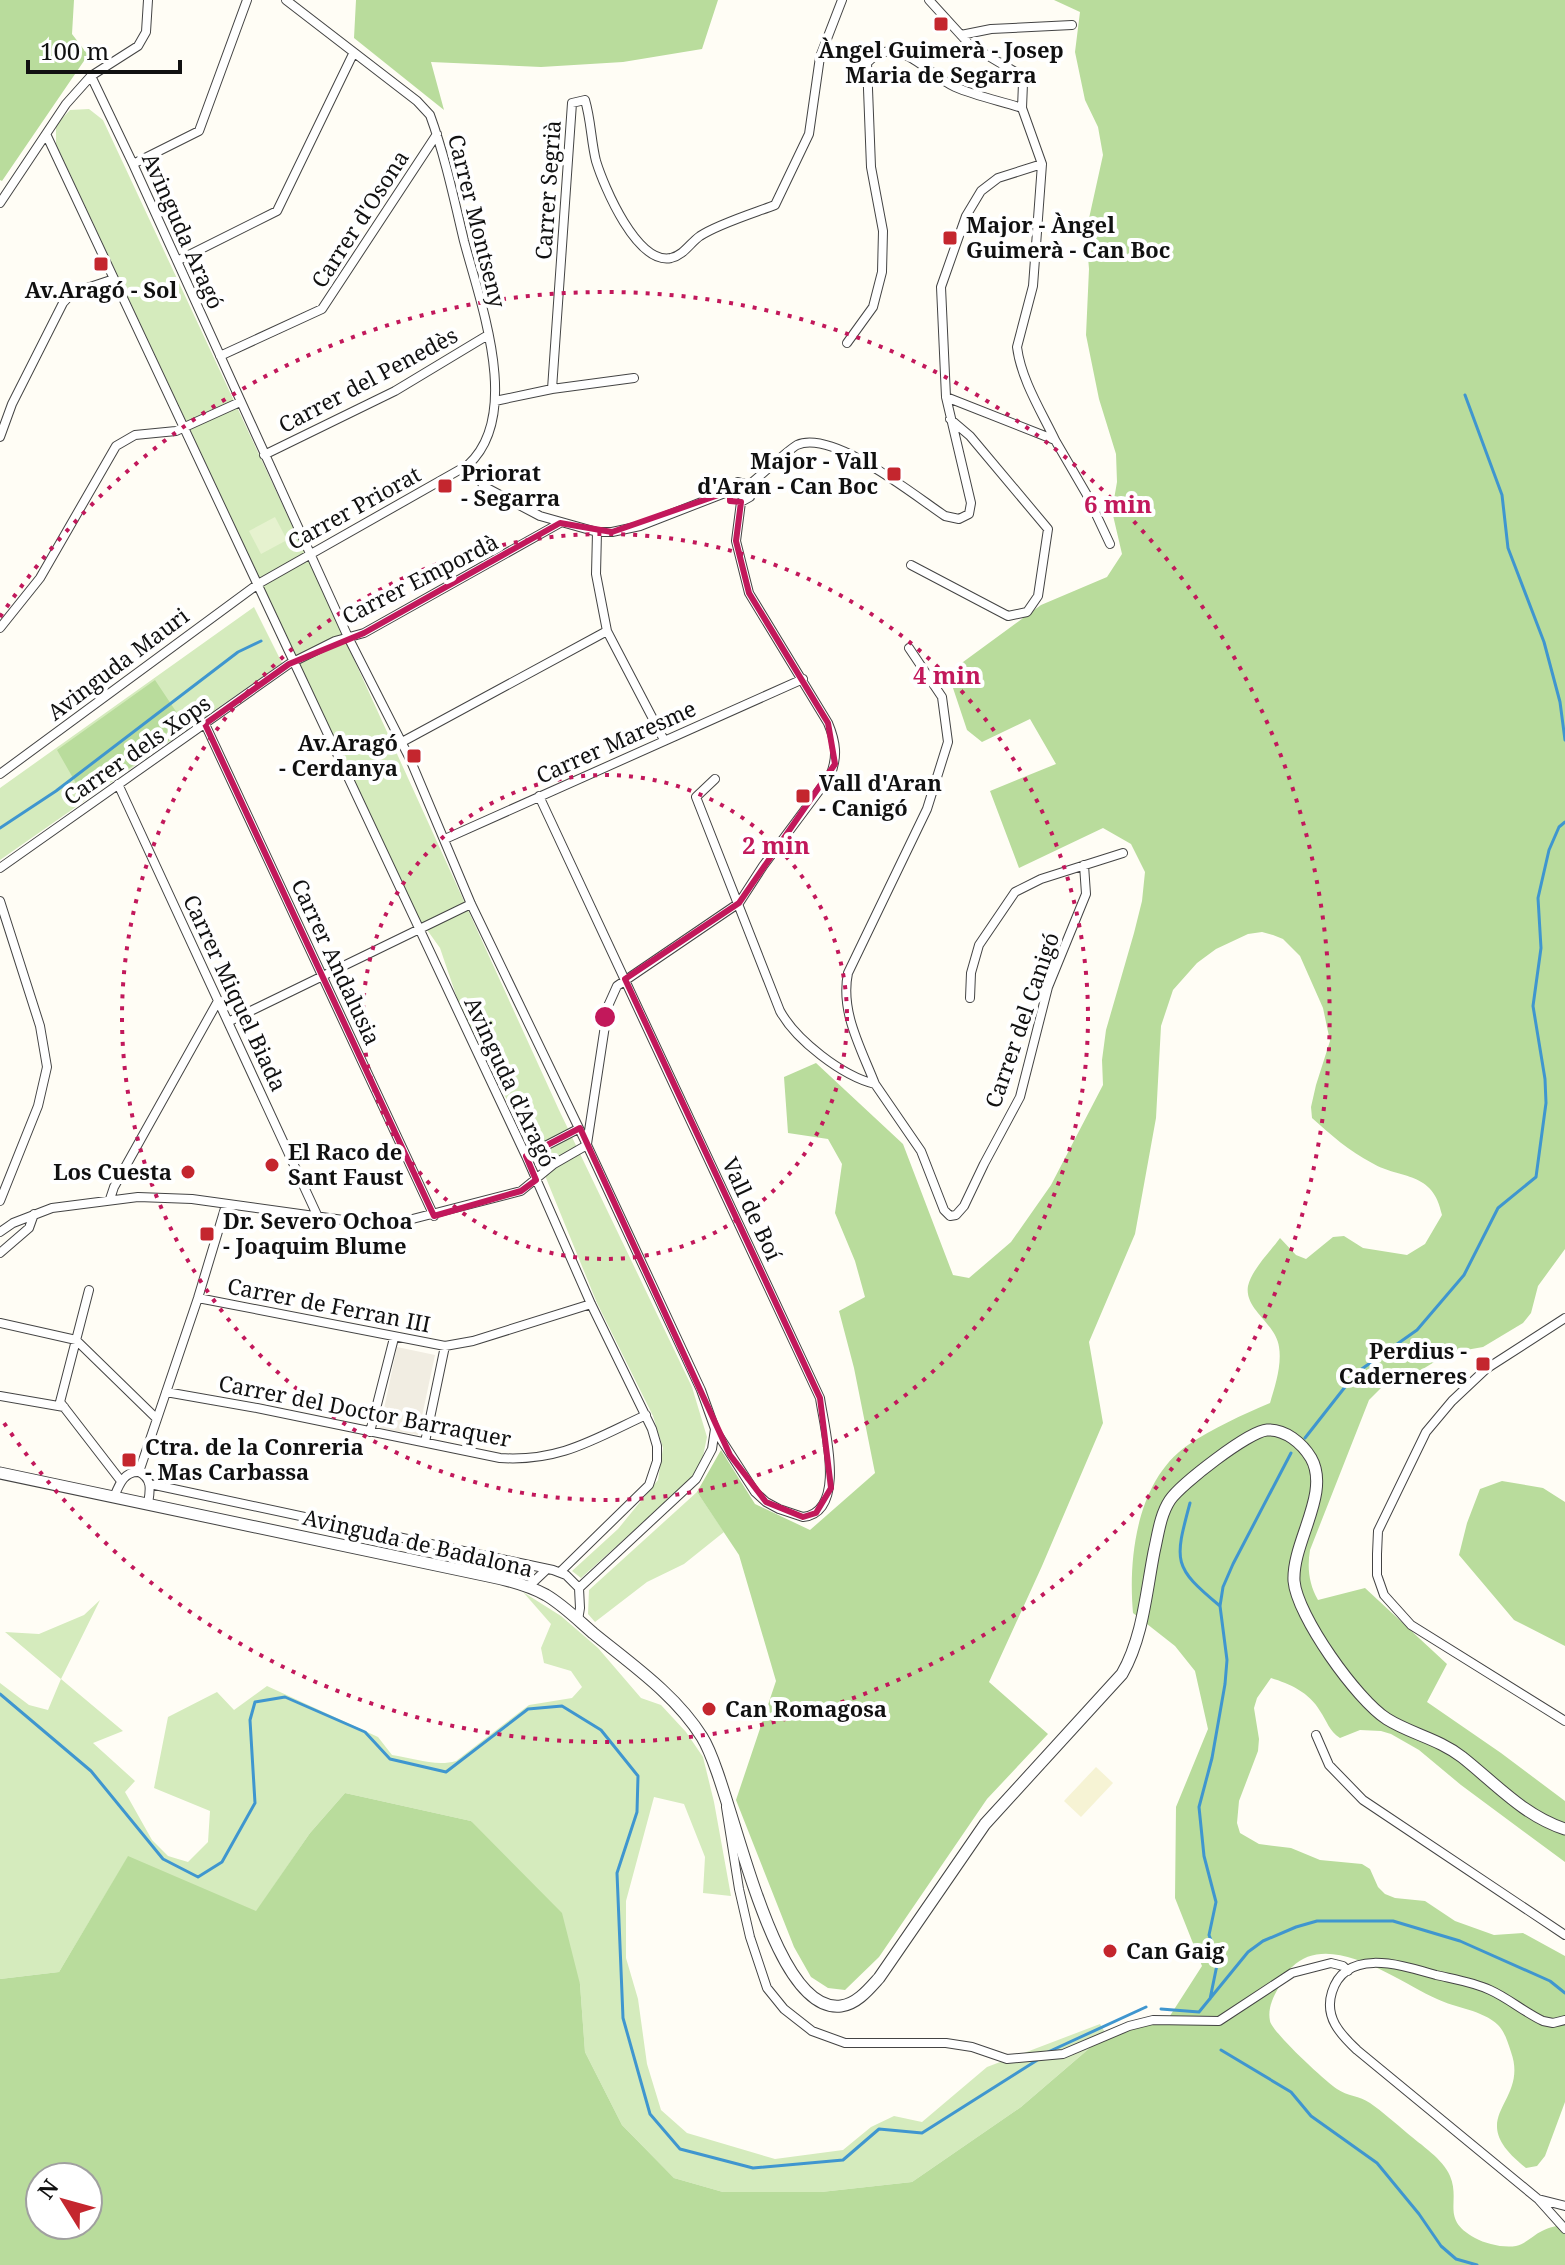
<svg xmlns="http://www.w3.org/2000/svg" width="1565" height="2265" viewBox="0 0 1565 2265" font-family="'Noto Serif',serif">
<rect width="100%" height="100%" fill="#fffdf5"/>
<path fill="#f6f3d4" d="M1096,1767L1113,1783L1081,1817L1064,1801Z"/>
<path fill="#d5ebbd" d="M89,109L103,120L332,611L559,1110L692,1387L707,1437L702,1461L691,1479L581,1578L572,1571L618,1529L658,1480L663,1448L653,1416L597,1303L546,1178L459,1004L440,948L420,920L56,144V125L70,110Z
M254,607L282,663L0,860V788Z
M697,1492L724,1532L684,1564L647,1582L595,1622L588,1614L589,1590Z
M523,1592L561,1616L598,1648L641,1698L661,1705L686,1732L703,1757L714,1802L731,1896L703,1893L705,1857L684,1804L654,1797L626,1901V1958L638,1999L647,2064L661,2110L687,2133L775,2159L843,2150L871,2127L894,2116L922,2122L987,2067L1100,2024L1106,2034L1021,2107L912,2182L821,2192H723L674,2178L622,2125L585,2052L580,1984L471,1821L345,1793L310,1833L256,1912L128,1857L59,1972L0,1979V1683L29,1705L48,1710L61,1679L5,1632L39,1634L84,1615L100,1600L61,1679L123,1731L93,1743L135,1781L125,1792L152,1840L168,1856L188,1862L208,1842L210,1811L154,1788L168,1717L217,1692L234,1710L267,1686L378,1737L392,1755C413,1758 436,1767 456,1761L529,1705L572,1698L582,1687L571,1671L544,1663L541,1648L551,1624Z"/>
<path fill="#b9dc9c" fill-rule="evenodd" d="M0,0H74L72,34L88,55L2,181L0,180Z
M356,0H718L702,49L623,62L541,67L431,62L444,110L354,38Z
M1054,0H1565V1249L1538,1286L1531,1313L1523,1323L1483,1347L1449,1353L1413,1375L1385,1384L1369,1400L1310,1550C1307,1568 1309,1584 1318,1600L1365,1588L1447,1664L1427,1702L1501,1753L1565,1801V1862L1461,1785L1419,1750L1391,1734L1381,1731L1360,1730L1340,1738C1329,1731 1327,1721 1320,1711C1309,1692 1290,1684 1271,1678L1257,1698L1254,1708L1259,1739L1258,1751L1239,1801L1237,1823L1240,1833L1259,1844L1291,1848L1320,1860L1362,1864L1370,1869L1378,1887L1385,1894L1395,1898L1425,1901L1455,1921L1494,1935L1523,1933L1565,1956V2102L1545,2156L1537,2166L1526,2168C1460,2116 1530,2105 1511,2052C1508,2043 1505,2032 1498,2025C1483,2010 1455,2008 1437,1999C1401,1983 1330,1929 1292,1967C1288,1970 1285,1977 1282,1982C1275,1993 1267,2007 1270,2021C1272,2032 1325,2081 1337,2089C1347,2096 1360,2096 1370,2103C1383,2112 1395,2123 1407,2133C1421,2145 1443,2159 1450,2176C1461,2202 1440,2219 1475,2238C1486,2244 1503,2248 1516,2246C1526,2244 1533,2235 1542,2231C1549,2227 1558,2226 1565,2224V2265H0V1979L59,1972L128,1856L256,1911L310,1833L345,1793L471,1821L562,1913L580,1984L585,2052L622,2125L674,2178L723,2192H821L912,2182L1021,2107L1106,2034L1166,2022L1202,1966L1175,1898L1176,1807L1208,1729L1195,1671L1175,1646L1133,1613C1128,1557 1137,1480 1188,1445C1213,1428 1242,1415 1270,1403C1275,1386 1282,1365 1279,1347C1276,1323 1244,1310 1248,1286C1252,1269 1270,1252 1280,1238L1296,1255L1306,1259L1333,1237L1344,1236L1363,1248L1407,1255L1425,1244L1442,1215C1433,1170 1401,1180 1372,1163C1349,1151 1331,1135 1312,1118L1311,1107L1316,1085L1330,1041L1323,1008L1300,956L1283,939L1273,935L1262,932L1248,934L1216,949L1197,963L1173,990L1161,1026L1156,1118L1135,1234L1089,1342L1103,1423L1042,1566L989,1682L1048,1734L987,1799L879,1957L845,1990L828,1988L811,1977L794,1947L736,1800L776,1681L739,1555L697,1492L721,1450L755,1504L810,1530L875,1473L854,1368L839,1311L865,1297L855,1261L835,1213L842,1164L828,1139L788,1133L784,1077L816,1063L903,1144L953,1275L969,1278L1011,1242L1051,1185L1103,1085L1102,1060L1106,1030L1134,933L1142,901L1145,872L1131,844L1103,828L1019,868L990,791L1056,764L1030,719L982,742L967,730L948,673L1041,605L1107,577L1122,554L1112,511L1117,482L1116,454L1099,399L1086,335L1089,269L1086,232L1103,155L1098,127L1085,100L1075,52L1080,12ZM40,2177H88V2225H40Z
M155,680L187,728L85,799L57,750Z
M1502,1481L1543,1488L1565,1502V1646L1514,1620L1459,1555L1467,1523L1480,1489Z"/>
<path fill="#e6f2cf" d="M275,517L287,540L261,554L249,531Z"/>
<path fill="#f1ede2" d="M397,1347L435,1355L418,1435L380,1428Z"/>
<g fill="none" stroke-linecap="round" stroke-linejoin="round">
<path stroke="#3f96cf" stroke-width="3" d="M1465,395L1502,495L1508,548L1544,642L1560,702L1565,740
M0,828L56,791L238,652L261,641
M1305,1438L1356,1373L1417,1330L1464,1275L1498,1208L1536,1177L1546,1103L1545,1079L1533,1006L1541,948L1538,898L1549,850L1559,827L1565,822
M1190,1503C1174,1562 1173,1567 1220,1606
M0,1694L91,1771L163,1859L198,1877L222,1862L255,1803L250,1720L255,1702L285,1697L365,1732L390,1759L446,1772L528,1709L562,1706L601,1730L638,1776L637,1812L617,1873L623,2018L650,2114L680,2149L753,2168L843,2160L879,2129L922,2133L1039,2059
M1210,1999L1218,1960L1209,1935L1216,1902L1204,1856L1199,1807L1212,1758L1225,1684L1227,1660L1220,1606L1223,1587L1233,1564L1291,1453
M1161,2009L1199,2012L1248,1952L1263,1941L1296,1927L1317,1921H1393L1460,1941L1550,1981L1565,1993
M1221,2050L1291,2092L1311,2116L1377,2163L1419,2214L1441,2246L1456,2259L1477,2265
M1048,2052L1146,2007"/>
<g stroke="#444" stroke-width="10">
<path id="minor" d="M929,0L970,45L1017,73L1023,83L1022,108L1042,164L1033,286L1017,347C1021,379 1041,411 1055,440
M961,35L991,29L1072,25
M91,76L133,164L348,637L410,759L471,904L587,1145L701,1390L715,1429L712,1449L696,1479L579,1588L580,1608L578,1620
M46,134L526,1156L591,1304L652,1429L657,1446V1461L649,1485L560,1572
M133,164L199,131L247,0
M0,203L66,104L91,76L138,46L146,32L148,0
M177,261L277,211L353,54
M847,343L873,307L882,272L883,231L871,167L867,63C897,30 927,75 955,87C976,96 1000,101 1022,108
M220,356L322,309L437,134
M552,389L572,103L585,100C591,120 591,141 596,161C604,187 637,265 671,258C684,255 690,243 700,236C718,224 754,213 775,205L809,134L820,57L842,0
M946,397L1055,440L1087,495L1110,544
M495,401L552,389L634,378
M0,437L12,404L63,303L72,293L114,279
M264,455L395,391L488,335
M468,465L485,487L540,516L597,532H612L640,526L730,491
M749,485C759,477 788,450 797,445C833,429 915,496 945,516L959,519L969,514L971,503L946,397L941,287L966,216L981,191L998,178L1042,164
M730,491L732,486L738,482L749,485
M741,502L750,497L749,485
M597,532L596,574L607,631L664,740
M911,565L1008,616L1027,612L1038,596L1048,529L970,436L950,419
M0,628L40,578L116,446L135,435L176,431L240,402
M205,724L434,1216
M402,742L607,631
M0,774L258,584L468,465C523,415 480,302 464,241C454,199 445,156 430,115L417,101L286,0
M715,779L696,797L780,1011C796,1040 842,1076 875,1084L921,1151L944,1210L950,1216L956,1215L964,1206L984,1164L1020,1097L1048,987L1086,894L1084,865
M118,784L318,1217
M539,796L820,1398C824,1427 848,1512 803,1517L779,1509L766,1502L755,1492L715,1430
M445,839L803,679
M0,868L289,664L335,641L364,633L560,523
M0,901L40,1026L47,1067L38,1106L0,1201
M970,998L971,973L979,945L1015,892L1041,879L1123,853
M228,1022L471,904
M875,1084C861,1048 840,1012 848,973L927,809L948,742L942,697L909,648
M587,1144L608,1006L617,986L739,903L763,866L830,776C838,757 836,742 828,723L749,593L736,541L741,502
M526,1156L578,1129
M110,1199L114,1187L218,1001
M0,1232L13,1223L52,1208L138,1197L192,1199L372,1224H393L521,1191L554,1164L587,1145
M0,1253L29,1228L34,1214
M89,1290L60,1402L121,1481
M198,1298L445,1346L473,1341L591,1304
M1565,1318L1486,1369L1452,1401L1426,1432L1378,1531L1377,1554V1575L1384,1595L1411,1625L1565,1721
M0,1323L76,1340L156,1418
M166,1392L257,1408L500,1458C560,1462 594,1439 646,1415
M0,1396L64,1407
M370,1432L394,1338
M425,1442L445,1346
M139,1472L198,1298L226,1205
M139,1472C153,1479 150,1491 148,1504
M150,1484L553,1570L566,1575L579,1588
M114,1497C119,1485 124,1471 139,1472
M528,1587L546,1570
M1316,1735L1329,1765L1363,1800L1565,1935
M726,1807L739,1889L750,1937L767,1988L784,2009L812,2031L845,2043H946L972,2047L1007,2059L1063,2054L1129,2026L1153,2020L1219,2021L1292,1973L1331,1963L1343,1966L1348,1971
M1565,2020L1553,2023L1543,2021C1524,2012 1508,1998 1490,1990C1473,1982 1453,1979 1436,1975C1404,1966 1346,1946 1332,1992C1324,2017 1340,2034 1357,2050L1538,2199L1565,2206
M1539,2200L1565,2229"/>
</g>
<g stroke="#444" stroke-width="13">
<path id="tertiary" d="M0,1473L488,1576C508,1580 528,1585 546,1595C563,1605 578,1620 593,1633C631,1664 676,1695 702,1737C733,1786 769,2015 841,2006C857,2004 869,1989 879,1978L985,1824L1122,1674C1143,1637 1146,1593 1154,1552C1158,1535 1160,1515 1170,1500C1181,1484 1249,1431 1267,1430C1285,1429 1302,1443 1311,1458C1331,1493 1292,1542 1294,1581C1297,1616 1357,1700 1387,1719C1411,1734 1439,1739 1462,1757C1495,1783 1524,1816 1565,1829"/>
</g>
<use href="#minor" stroke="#fff" stroke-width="8"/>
<use href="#tertiary" stroke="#fff" stroke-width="11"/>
</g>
<path fill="none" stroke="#c2185b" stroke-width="6" stroke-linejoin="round" d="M730,491V501L741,502L736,541L749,593L828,723L835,764L739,903L625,979L820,1398L831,1488L816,1513L803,1517L766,1502L730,1455L580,1128L526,1156L536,1180L521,1191L434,1216L205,724L289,664L364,633L560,523L612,532Z"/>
<g fill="none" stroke="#c2185b" stroke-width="4" stroke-dasharray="4 8">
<circle cx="605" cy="1017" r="242"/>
<circle cx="605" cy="1017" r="483"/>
<path d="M0 617A725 725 0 1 1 0 1417"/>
</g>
<g fill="#c4262e" stroke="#fff" stroke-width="3">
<rect x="933" y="16" width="16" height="16" rx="4"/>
<rect x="942" y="230" width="16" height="16" rx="4"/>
<rect x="93" y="256" width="16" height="16" rx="4"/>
<rect x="886" y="466" width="16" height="16" rx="4"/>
<rect x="437" y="478" width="16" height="16" rx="4"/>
<rect x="406" y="748" width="16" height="16" rx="4"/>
<rect x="795" y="788" width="16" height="16" rx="4"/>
<circle cx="272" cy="1165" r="8"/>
<circle cx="188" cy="1172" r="8"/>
<rect x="199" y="1226" width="16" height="16" rx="4"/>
<rect x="1475" y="1356" width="16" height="16" rx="4"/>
<rect x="121" y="1452" width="16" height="16" rx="4"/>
<circle cx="709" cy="1709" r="8"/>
<circle cx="1110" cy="1951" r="8"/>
</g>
<g text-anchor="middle" stroke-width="8" stroke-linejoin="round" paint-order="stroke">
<g font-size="22" font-weight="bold" fill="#111" stroke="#fff" text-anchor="start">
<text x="941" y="58" text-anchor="middle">Àngel Guimerà - Josep<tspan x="941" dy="25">Maria de Segarra</tspan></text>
<text x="966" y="233">Major - Àngel<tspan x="966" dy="25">Guimerà - Can Boc</tspan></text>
<text x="101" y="298" text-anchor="middle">Av.Aragó - Sol</text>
<text x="878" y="469" text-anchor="end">Major - Vall<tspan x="878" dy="25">d'Aran - Can Boc</tspan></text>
<text x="461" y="481">Priorat<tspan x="461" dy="25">- Segarra</tspan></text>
<text x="398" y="751" text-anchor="end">Av.Aragó<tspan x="398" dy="25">- Cerdanya</tspan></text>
<text x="819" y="791">Vall d'Aran<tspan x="819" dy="25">- Canigó</tspan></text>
<text x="288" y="1160">El Raco de<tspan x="288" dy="25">Sant Faust</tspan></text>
<text x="172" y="1180" text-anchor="end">Los Cuesta</text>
<text x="223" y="1229">Dr. Severo Ochoa<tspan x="223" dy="25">- Joaquim Blume</tspan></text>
<text x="1467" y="1359" text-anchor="end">Perdius -<tspan x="1467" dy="25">Caderneres</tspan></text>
<text x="145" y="1455">Ctra. de la Conreria<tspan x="145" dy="25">- Mas Carbassa</tspan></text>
<text x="725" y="1717">Can Romagosa</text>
<text x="1126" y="1959">Can Gaig</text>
</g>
<g font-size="22" fill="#111" stroke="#fff">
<text transform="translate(548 190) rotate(-86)" y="8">Carrer Segrià</text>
<text transform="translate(360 219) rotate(-57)" y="8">Carrer d'Osona</text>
<text transform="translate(477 221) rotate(76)" y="8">Carrer Montseny</text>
<text transform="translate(183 231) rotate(66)" y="8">Avinguda Aragó</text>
<text transform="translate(368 380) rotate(-28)" y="8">Carrer del Penedès</text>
<text transform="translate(354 508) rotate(-29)" y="8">Carrer Priorat</text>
<text transform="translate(420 579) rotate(-27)" y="8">Carrer Empordà</text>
<text transform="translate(118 664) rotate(-37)" y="8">Avinguda Mauri</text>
<text transform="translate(616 742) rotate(-24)" y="8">Carrer Maresme</text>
<text transform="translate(137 750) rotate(-35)" y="8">Carrer dels Xops</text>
<text transform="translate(336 962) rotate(65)" y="8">Carrer Andalusia</text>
<text transform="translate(235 993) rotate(65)" y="8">Carrer Miquel Biada</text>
<text transform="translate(1022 1020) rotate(-71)" y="8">Carrer del Canigó</text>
<text transform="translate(510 1082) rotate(65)" y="8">Avinguda d'Aragó</text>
<text transform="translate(752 1209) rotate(65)" y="8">Vall de Boí</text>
<text transform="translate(329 1305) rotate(11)" y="8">Carrer de Ferran III</text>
<text transform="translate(365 1411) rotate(11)" y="8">Carrer del Doctor Barraquer</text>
<text transform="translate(418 1543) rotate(13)" y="8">Avinguda de Badalona</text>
</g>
</g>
<circle cx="605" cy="1017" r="12" fill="#c2185b" stroke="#fff" stroke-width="4"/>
<g font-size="24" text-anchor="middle" font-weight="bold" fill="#c2185b" stroke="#fff" stroke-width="8" stroke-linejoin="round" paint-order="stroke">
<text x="1118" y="513">6 min</text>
<text x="947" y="684">4 min</text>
<text x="776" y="854">2 min</text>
</g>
<g transform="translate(64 2201) rotate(307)"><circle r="38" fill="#ffffff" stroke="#a0a0a0" stroke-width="2"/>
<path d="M0-6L14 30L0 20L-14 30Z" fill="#c4262e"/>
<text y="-12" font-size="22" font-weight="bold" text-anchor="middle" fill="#111111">N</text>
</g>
<path d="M28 60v12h152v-12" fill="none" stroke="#111111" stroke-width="4"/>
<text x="40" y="60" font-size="24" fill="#111111" stroke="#ffffff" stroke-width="6" paint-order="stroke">100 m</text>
</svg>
